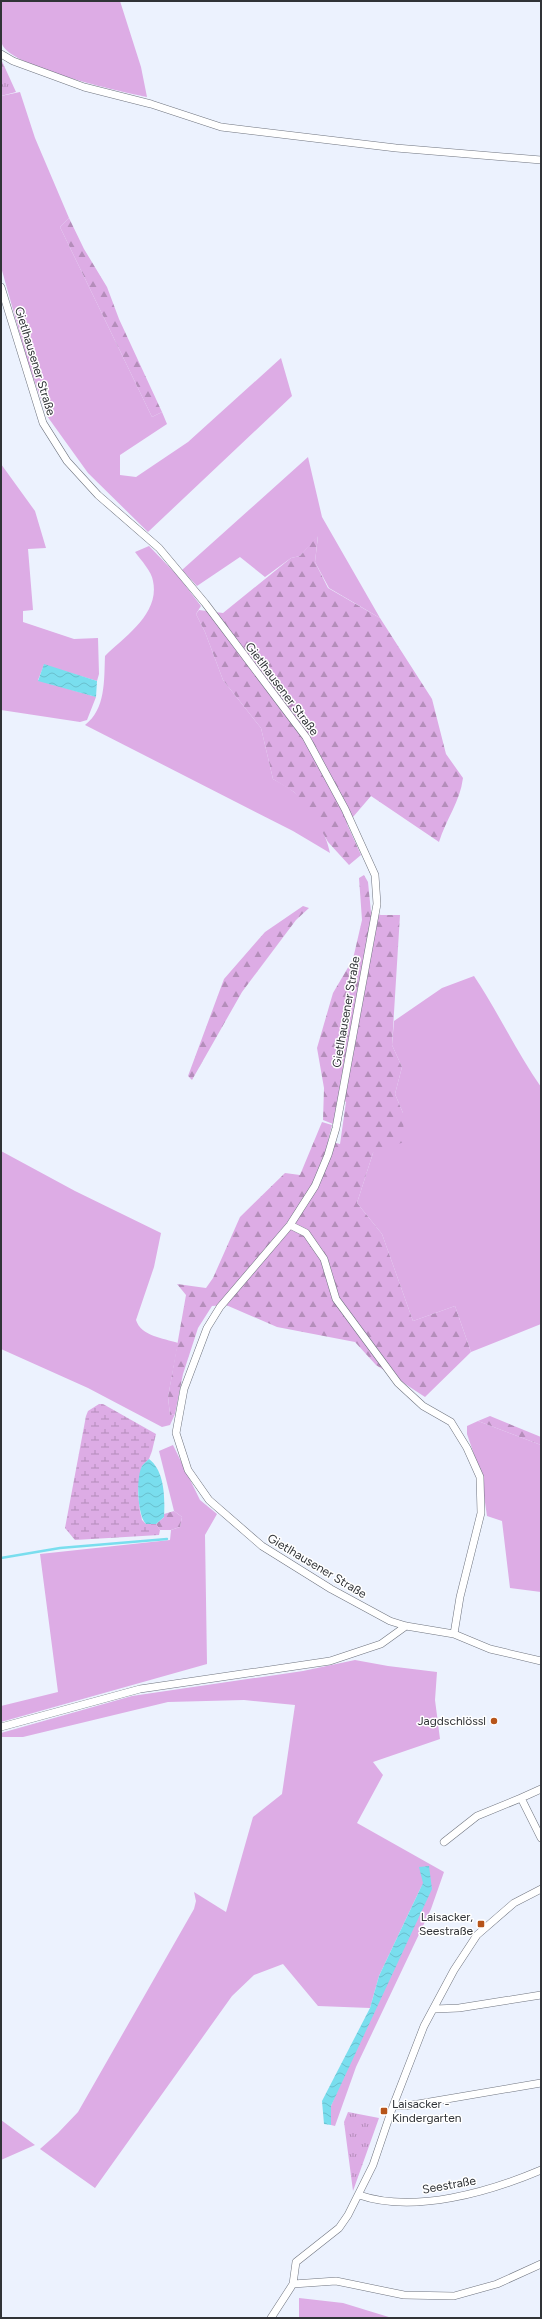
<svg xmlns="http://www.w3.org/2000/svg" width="542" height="2319" viewBox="0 0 542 2319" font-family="Figtree,sans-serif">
<defs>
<pattern id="forest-firs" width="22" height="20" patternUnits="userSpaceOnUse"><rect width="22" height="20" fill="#ddace5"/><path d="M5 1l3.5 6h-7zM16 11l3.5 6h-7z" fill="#b48dba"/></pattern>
<pattern id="wetland-marsh" width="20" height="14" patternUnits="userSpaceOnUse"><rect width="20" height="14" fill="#ddace5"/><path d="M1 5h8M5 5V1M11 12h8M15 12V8" fill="none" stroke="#b48dba"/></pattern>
<pattern id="park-tufts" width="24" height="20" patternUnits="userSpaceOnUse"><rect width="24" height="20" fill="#ddace5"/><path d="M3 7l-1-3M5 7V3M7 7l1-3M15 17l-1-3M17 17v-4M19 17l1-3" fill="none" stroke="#b48dba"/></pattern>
<pattern id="water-waves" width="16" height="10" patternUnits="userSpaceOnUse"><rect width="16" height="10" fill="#79deee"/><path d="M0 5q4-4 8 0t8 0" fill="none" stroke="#69bfcd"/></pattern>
</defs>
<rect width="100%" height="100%" fill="#ecf2fe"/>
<path fill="#ddace5" d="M1,1H120L141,67L147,97C121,92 10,67 2,44C0,35 1,12 1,1Z
M20,92L35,138L69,218L60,227L152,417L162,412L167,424L120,455V475L136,477L188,442L281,358L292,396L148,532L88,473L47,416L28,363L1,267V96Z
M308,457L322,517L380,618L329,588L315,562L318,536L300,556L291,558L265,577L240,557L197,586L182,570Z
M1,464L35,511L46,548L28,549L33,610L23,611V622L74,639L98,638L99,674L97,681L44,665L38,680L96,697L87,720L80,722L1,710Z
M149,546L178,576L201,606L196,614L205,632L223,680L261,728L273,779C280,783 288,787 294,792C311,807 326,832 330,853L293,831L85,725C106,709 104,680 105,656C125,636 160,614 153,581C152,572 141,560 135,552Z
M474,976C498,1012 516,1051 541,1087V1324L471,1352L455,1306L413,1321L382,1234L357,1203L373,1153L403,1113L395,1094L402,1067L392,1045L394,1021L442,988Z
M1,1151L75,1191L161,1233L154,1267L136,1320C141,1336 163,1338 178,1343L168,1397L170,1415L175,1414L170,1425L162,1427L88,1388L1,1349Z
M478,1421L541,1445V1592L510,1588L502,1521L487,1516L481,1475L467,1434V1426Z
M173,1445L200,1500L217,1514L205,1535L207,1664L1,1722V1706L58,1692L40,1554L170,1540L171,1530L180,1527L182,1517L174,1511L159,1451Z
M355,1660L388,1666L437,1672L435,1700L440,1739L373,1762L383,1775L357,1823L444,1872L431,1909L356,2067L335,2126L331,2125V2106L423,1883L379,1976L370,2008L318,2006L283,1964L254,1975L232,1996L95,2188L40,2149L58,2133L78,2112L194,1909L196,1901L194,1892L226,1912L253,1817L282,1794L295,1705L244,1700L168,1702L23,1737H1V1733L132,1696L303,1671Z
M1,2120L35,2145L1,2160Z
M299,2298L343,2303L392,2318H299Z"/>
<path fill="url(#forest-firs)" d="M69,218L84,249L107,287L119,319L162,412L152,417L60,227Z
M318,535L315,562L328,588L380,618L432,699L446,754L463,778C460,802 446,819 439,842L371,796L347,824L361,855L349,865L328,842L312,814L294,792L273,779L261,728L223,680L205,632L196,614L199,610L223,613L291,558L300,556Z
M364,875L368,882L371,912L381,915H400L392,1045L402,1067L395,1094L403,1113L404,1142L373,1153L357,1203L382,1234L413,1321L455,1306L471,1352L425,1397L376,1365L355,1342L277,1327L226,1305L212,1306L198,1328L183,1374L175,1414L170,1415L168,1397L186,1295L177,1284L206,1288L213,1278L240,1217L285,1173L300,1175L322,1122L332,1125L328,1141L340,1144L346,1102L339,1098L333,1124L323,1120L324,1088L317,1048L333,993L353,959L362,920L359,878Z
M303,906L309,908L296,920L242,992L192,1080L188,1076L224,979L265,932Z
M490,1416L541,1437V1445L478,1421Z
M174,1511L182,1517L180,1527L171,1530H160L156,1524L164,1517V1514Z"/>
<path fill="url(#wetland-marsh)" d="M99,1404H103L156,1434L152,1451L149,1459L142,1466L140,1475L138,1493L140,1511L142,1520L146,1524H156L160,1530L159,1535L75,1540L65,1528L86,1416L88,1411Z"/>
<path fill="url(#park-tufts)" d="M1,59L16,92L1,96Z
M348,2112L379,2118L353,2191L344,2122Z"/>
<path fill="url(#water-waves)" d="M44,664L97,681L96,697L38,681Z
M149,1459C165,1471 165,1499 164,1517L156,1524H146C137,1515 136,1477 142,1466C144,1463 147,1461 149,1459Z
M429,1866L432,1889L331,2106V2125L324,2124L322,2101L370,2008L379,1976L423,1883L419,1867Z"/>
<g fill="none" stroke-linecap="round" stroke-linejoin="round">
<path stroke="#79deee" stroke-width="2.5" d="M1,1558L60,1548L167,1539"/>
<g stroke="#6f747f" stroke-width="8">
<path id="minor" d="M1,54L13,61L84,87L151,104L221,127L396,148L541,160
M1,287L43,423L67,461L98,495L159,548L205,603L306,737L345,809L375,875L377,904L336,1128L328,1155L315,1186L290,1225L220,1307L207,1328L184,1389L176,1433L188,1470L209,1500L262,1546L331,1589L390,1621L406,1626L454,1634L490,1649L541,1661
M290,1225L306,1233L324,1259L336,1299L398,1383L423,1406L451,1422L467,1448L480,1477L481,1513L460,1597L454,1634
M1,1727L140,1689L330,1661L381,1644L406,1626
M541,1789L521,1798L541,1838
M444,1842L477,1816L521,1798
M435,2009L459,2008L541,1995
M393,2106H406L541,2083
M359,2195C414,2214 489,2192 541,2170
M293,2284L336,2281L404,2295L454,2296L497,2284L541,2264
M271,2318L293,2284L296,2262L339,2228L348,2215L373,2165L393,2106L424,2026L454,1970L477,1935L514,1903L541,1889"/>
</g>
<use href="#minor" stroke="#fff" stroke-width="7"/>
</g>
<g fill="#b7551b" stroke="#fff" stroke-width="1.5">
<circle cx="494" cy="1721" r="4"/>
<rect x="477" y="1920" width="8" height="8" rx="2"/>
<rect x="380" y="2107" width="8" height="8" rx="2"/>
</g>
<g text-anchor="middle" stroke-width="3" stroke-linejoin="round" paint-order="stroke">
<g font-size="12" fill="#303337" stroke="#fff">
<text transform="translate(35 361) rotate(73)" y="4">Gietlhausener Straße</text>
<text transform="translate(282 689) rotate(53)" y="4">Gietlhausener Straße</text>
<text transform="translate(346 1012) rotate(-80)" y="4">Gietlhausener Straße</text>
<text transform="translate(317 1566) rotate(31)" y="4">Gietlhausener Straße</text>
<text transform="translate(449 2185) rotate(-10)" y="4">Seestraße</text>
</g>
<g font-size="12" fill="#303337" stroke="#fff" text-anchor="end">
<text x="486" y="1725">Jagdschlössl</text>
<text x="473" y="1921">Laisacker,<tspan x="473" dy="14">Seestraße</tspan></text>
<text x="392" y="2108" text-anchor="start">Laisacker -<tspan x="392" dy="14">Kindergarten</tspan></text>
</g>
</g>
<rect width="542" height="2319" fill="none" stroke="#303337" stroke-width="4"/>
</svg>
